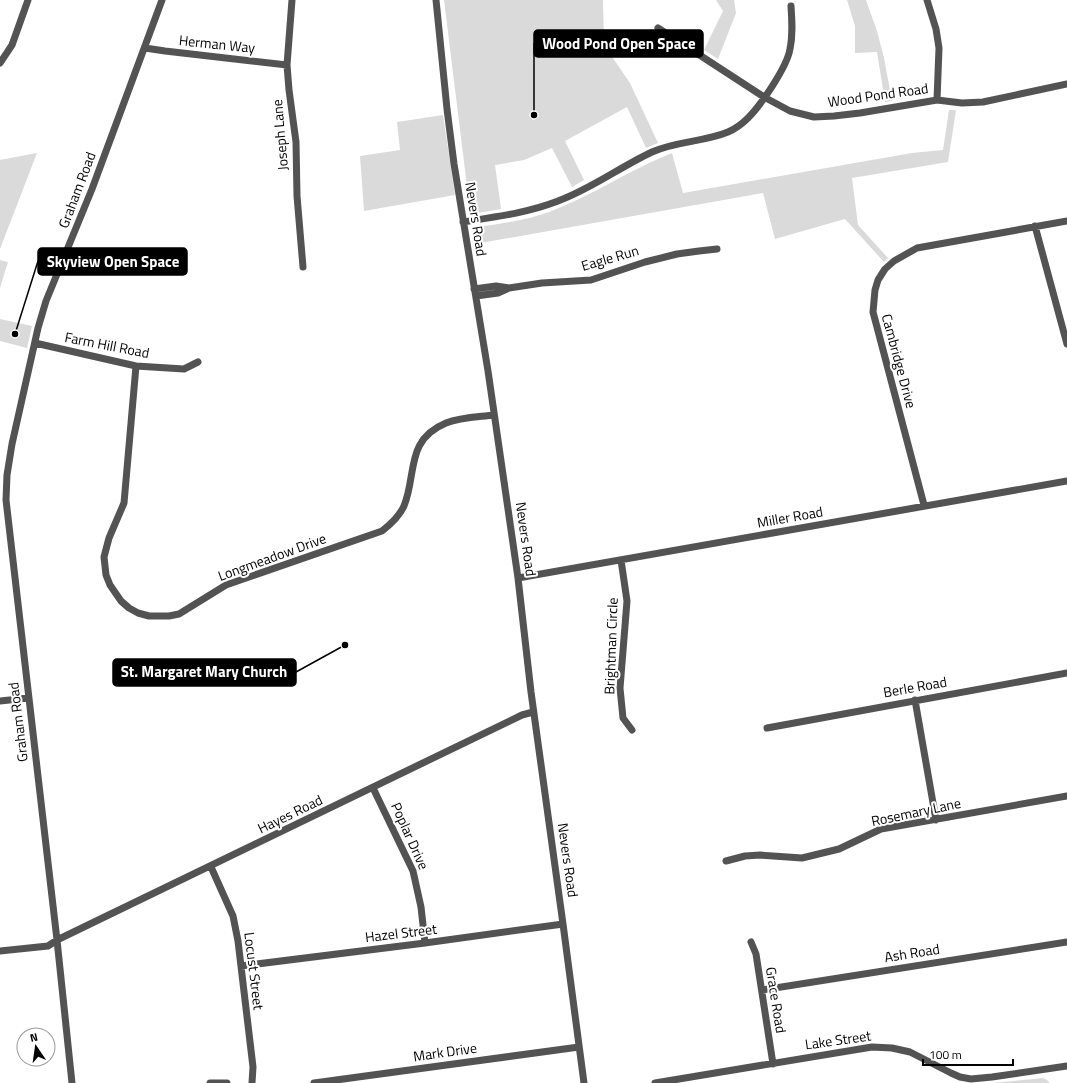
<svg xmlns="http://www.w3.org/2000/svg" width="1067" height="1083" viewBox="0 0 1067 1083" font-family="'Titillium Web',sans-serif">
<rect width="100%" height="100%" fill="#fff"/>
<path fill="#dadada" d="M444,0H603L604,45L630,83L658,143L646,148L627,107L565,141L584,180L572,187L552,148L524,160L495,165L501,209L472,214L470,211Z
M716,0H734L736,13L718,59L704,50L723,11Z
M847,0H866L877,31L884,58L892,101L885,102L877,52L855,53V26Z
M949,110H956L948,162L852,178L858,225L888,258L884,262L845,219L775,239L763,193L475,244L473,232L477,227C503,223 530,220 554,210C595,194 631,169 672,153L683,193L912,153L943,150Z
M443,115L455,195L364,211L360,156L400,150L397,122Z
M37,153L0,249V160Z
M0,260L8,262L0,288Z
M0,319L32,326L27,348L0,341Z
M1043,1078L1047,1080L1050,1083H993Z"/>
<g fill="none" stroke-linecap="round" stroke-linejoin="round">
<path stroke="#535353" stroke-width="7" d="M292,0L287,65L289,90L296,142L297,196L303,267
M436,0L447,109L454,164L488,371L518,578L531,692L563,924L584,1083
M927,0L936,29L939,48L937,100
M658,28L764,97L790,111L814,117L834,116L860,113L937,100L962,103L983,102L1067,84
M145,48L165,51L287,65
M0,63L12,45L28,0
M463,222C495,217 527,213 558,201C591,189 620,167 652,152C676,141 704,142 728,132C735,129 742,124 748,118C761,105 787,67 790,49C793,35 792,21 791,6
M1035,226L1067,344
M474,289L496,286L509,288
M476,296L498,293L509,288L542,283L591,280L645,262L677,254L699,251L717,249
M35,343L136,366L184,369L198,362
M136,366L124,503L109,538L104,557L106,575L110,585L121,601L129,608L138,613L149,616H169L179,614L226,585L382,531C391,524 399,517 404,506C417,474 405,440 446,423C461,417 478,417 494,415
M924,505L873,312L875,290L878,280L885,269L894,261L917,248L1067,221
M621,560L627,601L620,688L623,718L632,730
M518,578L1067,481
M915,700L936,820
M0,701L28,698
M767,728L1067,673
M373,788L413,871L421,907L425,943
M726,861L745,856L760,855L802,858L839,849L881,829L1067,796
M211,867L233,916L238,941L253,1067L252,1083
M751,942L756,954L773,1064
M0,951L48,946L57,940L522,715L533,712
M241,966L425,943L563,924
M762,990L1067,942
M72,1083L57,940L6,500L7,475L12,444L38,328L46,301L92,189L162,0
M210,1083H227
M314,1083L579,1047
M655,1083L872,1047L892,1048L910,1052L951,1073L960,1077L971,1079L992,1077L1067,1066"/>
</g>
<g text-anchor="middle" stroke-width="4" stroke-linejoin="round" paint-order="stroke">
<g font-size="14" fill="#000" stroke="#fff">
<text transform="translate(217 44) rotate(6)" y="5">Herman Way</text>
<text transform="translate(878 95) rotate(-8)" y="5">Wood Pond Road</text>
<text transform="translate(280 135) rotate(-95)" y="5">Joseph Lane</text>
<text transform="translate(77 190) rotate(-69)" y="5">Graham Road</text>
<text transform="translate(476 219) rotate(81)" y="5">Nevers Road</text>
<text transform="translate(610 258) rotate(-16)" y="5">Eagle Run</text>
<text transform="translate(107 345) rotate(11)" y="5">Farm Hill Road</text>
<text transform="translate(899 361) rotate(75)" y="5">Cambridge Drive</text>
<text transform="translate(790 517) rotate(-10)" y="5">Miller Road</text>
<text transform="translate(526 539) rotate(82)" y="5">Nevers Road</text>
<text transform="translate(272 557) rotate(-20)" y="5">Longmeadow Drive</text>
<text transform="translate(611 646) rotate(-88)" y="5">Brightman Circle</text>
<text transform="translate(915 687) rotate(-10)" y="5">Berle Road</text>
<text transform="translate(18 722) rotate(-97)" y="5">Graham Road</text>
<text transform="translate(916 812) rotate(-12)" y="5">Rosemary Lane</text>
<text transform="translate(290 814) rotate(-26)" y="5">Hayes Road</text>
<text transform="translate(410 836) rotate(66)" y="5">Poplar Drive</text>
<text transform="translate(568 860) rotate(82)" y="5">Nevers Road</text>
<text transform="translate(401 933) rotate(-7)" y="5">Hazel Street</text>
<text transform="translate(912 953) rotate(-9)" y="5">Ash Road</text>
<text transform="translate(254 971) rotate(83)" y="5">Locust Street</text>
<text transform="translate(776 1000) rotate(81)" y="5">Grace Road</text>
<text transform="translate(838 1040) rotate(-8)" y="5">Lake Street</text>
<text transform="translate(445 1052) rotate(-8)" y="5">Mark Drive</text>
</g>
</g>
<path fill="none" stroke="#000" stroke-width="1.5" d="M534 115L534 43M15 334L38 261M345 645L296 672"/>
<g fill="#000" stroke="#fff" stroke-width="1.5">
<circle cx="534" cy="115" r="4"/>
<circle cx="15" cy="334" r="4"/>
<circle cx="345" cy="645" r="4"/>
</g>
<g fill="#000" stroke="#000" stroke-width="1.5">
<rect x="534" y="30" width="169" height="27" rx="4"/>
<rect x="38" y="248" width="149" height="27" rx="4"/>
<rect x="113" y="659" width="183" height="27" rx="4"/>
</g>
<g font-size="15" text-anchor="middle" font-weight="bold" fill="#fff">
<text x="619" y="49">Wood Pond Open Space</text>
<text x="113" y="267">Skyview Open Space</text>
<text x="204" y="677">St. Margaret Mary Church</text>
</g>
<g transform="translate(36 1047) rotate(347)"><circle r="19" fill="#ffffff" stroke="#999999"/>
<path d="M0-3L7 15L0 10L-7 15Z" fill="#000000"/>
<text y="-6" font-size="11" font-weight="bold" text-anchor="middle" fill="#000000">N</text>
</g>
<path d="M923 1059v6h90v-6" fill="none" stroke="#000000" stroke-width="2"/>
<text x="929" y="1059" font-size="12" fill="#000000" stroke="#ffffff" stroke-width="3" paint-order="stroke">100 m</text>
</svg>
